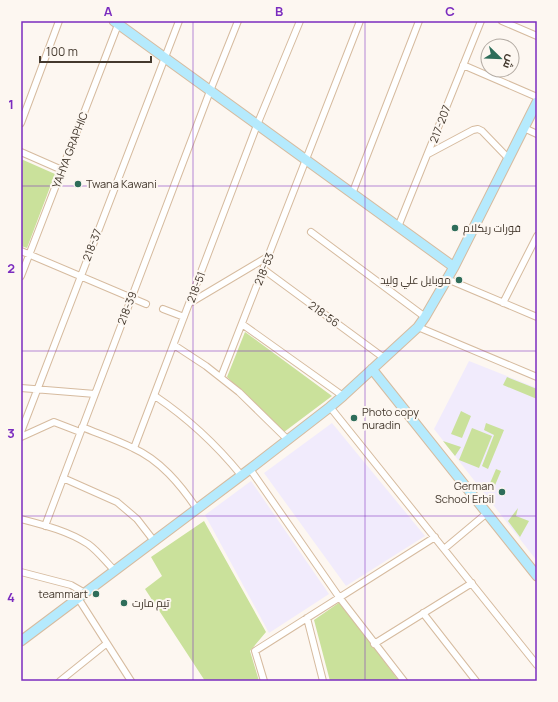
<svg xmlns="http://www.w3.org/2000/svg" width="558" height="702" viewBox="0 0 558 702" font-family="Manrope,Cairo,sans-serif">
<rect width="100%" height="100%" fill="#fdf7f1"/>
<path fill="#f1ebfc" d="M469,361L537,388V561L434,429Z
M332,423L425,536L346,586L264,473Z
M251,481L329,594L269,633L205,515Z"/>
<path fill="#cae19b" d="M21,159L55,174L27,248L21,246Z
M245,332L332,396L284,432L227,377Z
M507,377L537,389V399L503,385Z
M461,411L471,416L462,438L451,434Z
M486,423L504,430L488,469L482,466L494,435L484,430Z
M472,428L492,436L479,468L459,460Z
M443,441L461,447L455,456Z
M496,469L501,471L493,490L488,488Z
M518,508L516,516L529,521L520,537L508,521Z
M204,521L266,632L250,651L259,681H205L145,589L162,576L151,557Z
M340,602L399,681H330L314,620Z"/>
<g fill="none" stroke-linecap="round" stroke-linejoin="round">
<g stroke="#d6bb9f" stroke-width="8">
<path id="street" d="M502,21L537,36
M463,65L537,97
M21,123L59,21
M524,128L537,134
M21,152L62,170
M428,154L473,130L478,129L482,131L509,159
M352,194L419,21
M398,227L481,21
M311,232L425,317
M21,251L146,304
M263,269L384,358
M21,276L119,22
M447,279L537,317
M190,303L269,256
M503,303L537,236
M163,309L184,317
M242,324L343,396
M418,327L537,377
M174,345L206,366L239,392L288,440
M221,377L360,21
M21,388L95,394
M155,396C189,419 215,443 241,475
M330,407L537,665
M82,427C99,434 117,440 133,448C160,460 180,484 197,509
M21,432L179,21
M21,437L54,422L80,432
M134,448L257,125L300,21
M250,469L339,597L404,681
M63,478L117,502L137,519L154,541
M21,519C44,525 68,531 88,544C98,551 106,562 115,571
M45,526L210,91L238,21
M444,549L487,513
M21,572L71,585L85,593
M78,598L131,681
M423,613L476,681
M307,618L323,681
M374,644L472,583
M60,681L106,644
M264,681L255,651L435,537"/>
</g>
<g stroke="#d6bb9f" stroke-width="11">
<path id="secondary" d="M114,21L454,267
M372,369L537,576
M21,641L250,469L330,407L343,396L418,327L425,317L454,267L537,102"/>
</g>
<use href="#street" stroke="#fff" stroke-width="6"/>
<use href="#secondary" stroke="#b5eafd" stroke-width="9"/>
</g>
<path fill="none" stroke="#7b2cbf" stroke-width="1" stroke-opacity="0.55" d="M193,21V681M365,21V681M21,186H537M21,351H537M21,516H537"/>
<g fill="#2e6d5a" stroke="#fdf7f1" stroke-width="1.5">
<circle cx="78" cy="184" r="4"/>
<circle cx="455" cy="228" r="4"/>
<circle cx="459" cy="280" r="4"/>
<circle cx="354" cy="418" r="4"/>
<circle cx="502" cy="492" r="4"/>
<circle cx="96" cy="594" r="4"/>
<circle cx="124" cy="603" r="4"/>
</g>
<g text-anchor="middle" stroke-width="4" stroke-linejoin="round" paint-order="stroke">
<g font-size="11" fill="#44392e" stroke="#fdf7f1">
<text transform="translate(440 124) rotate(-69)" y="4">217-207</text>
<text transform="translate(70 150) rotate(-69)" y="4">YAHYA GRAPHIC</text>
<text transform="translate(92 245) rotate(-69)" y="4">218-37</text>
<text transform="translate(264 269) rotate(-68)" y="4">218-53</text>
<text transform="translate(196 287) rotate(-69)" y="4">218-51</text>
<text transform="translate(127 308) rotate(-69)" y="4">218-39</text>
<text transform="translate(324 314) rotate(36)" y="4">218-56</text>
</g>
<g font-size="11" fill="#44392e" stroke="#fdf7f1" text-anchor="start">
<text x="86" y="188">Twana Kawani</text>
<text x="463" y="232">فورات ريکلام</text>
<text x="451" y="284" text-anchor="end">موبايل علي وليد</text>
<text x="362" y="416">Photo copy<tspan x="362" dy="13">nuradin</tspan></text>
<text x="494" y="490" text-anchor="end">German<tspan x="494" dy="13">School Erbil</tspan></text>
<text x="88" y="598" text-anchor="end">teammart</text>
<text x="132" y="607">تيم مارت</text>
</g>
</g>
<rect width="558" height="702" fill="none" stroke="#fdf7f1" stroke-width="44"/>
<g transform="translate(500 58) rotate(113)"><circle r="19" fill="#fdf7f1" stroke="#b3aba3"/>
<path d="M0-3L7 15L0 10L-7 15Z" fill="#2e6d5a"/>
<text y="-6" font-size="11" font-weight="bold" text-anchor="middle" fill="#44392e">ش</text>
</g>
<path d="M40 56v6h111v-6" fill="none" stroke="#44392e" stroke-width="2"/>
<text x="46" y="56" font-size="12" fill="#44392e" stroke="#fdf7f1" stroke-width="3" paint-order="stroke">100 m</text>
<rect x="22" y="22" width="514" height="658" fill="none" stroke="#7b2cbf" stroke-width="1.5"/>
<g font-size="13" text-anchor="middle" font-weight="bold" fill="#7b2cbf">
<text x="108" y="16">A</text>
<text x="279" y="16">B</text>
<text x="450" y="16">C</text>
<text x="11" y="109">1</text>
<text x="11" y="273">2</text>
<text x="11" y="438">3</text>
<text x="11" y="602">4</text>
</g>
</svg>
